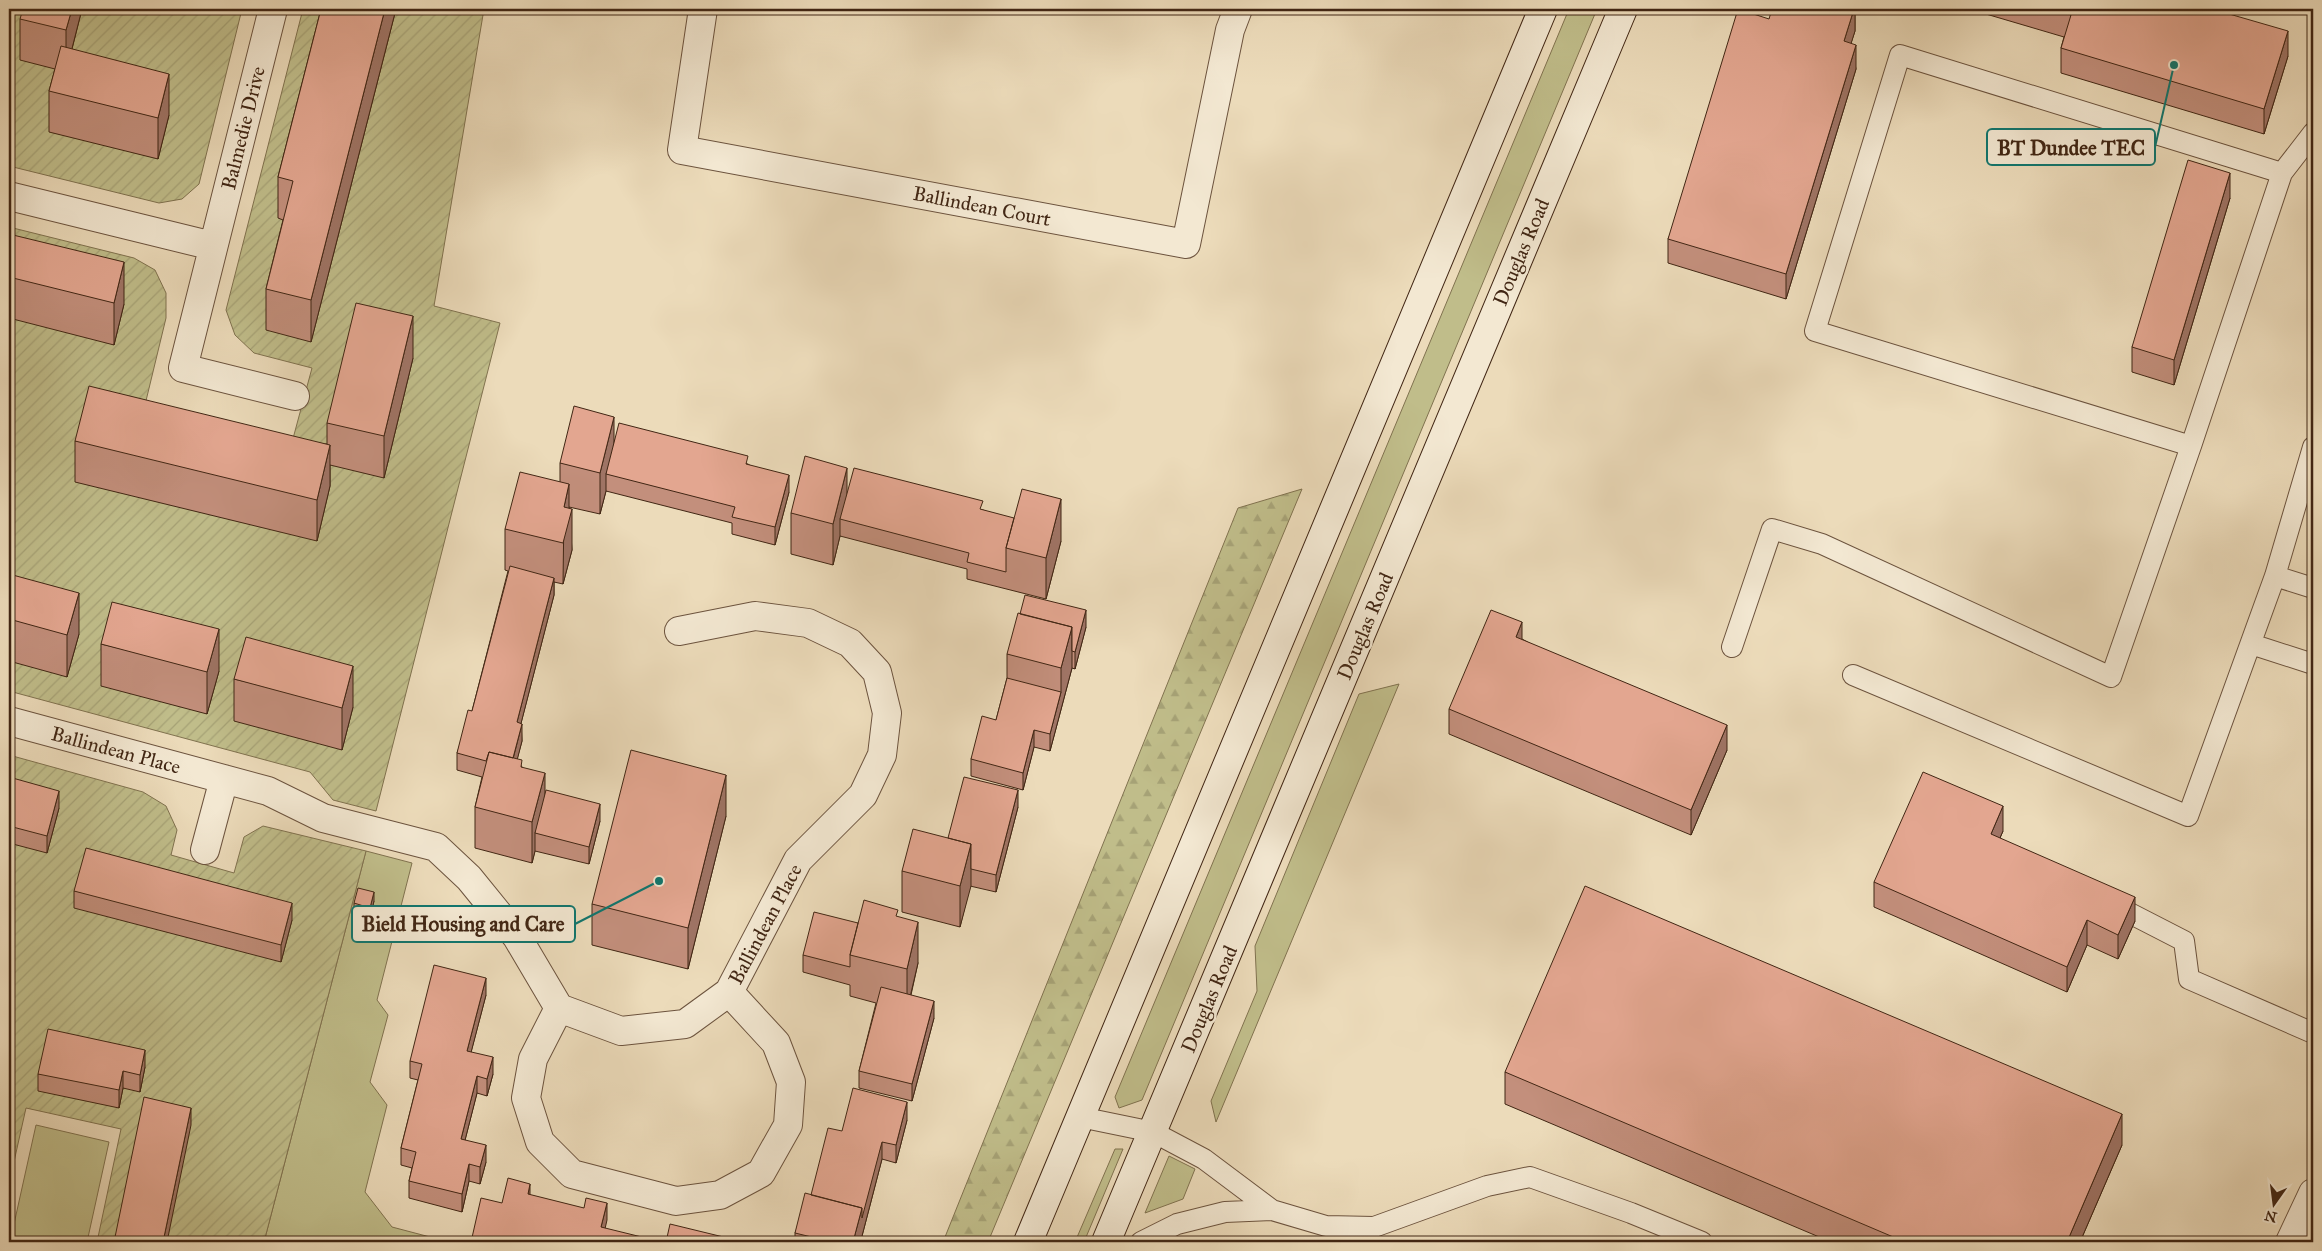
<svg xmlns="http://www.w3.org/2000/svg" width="2322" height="1251" viewBox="0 0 2322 1251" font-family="'IM FELL Great Primer',serif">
<defs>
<pattern id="forest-firs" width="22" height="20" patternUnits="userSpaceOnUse" patternTransform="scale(1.25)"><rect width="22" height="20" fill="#c0bd8a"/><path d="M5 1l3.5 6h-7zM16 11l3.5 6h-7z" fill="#a6a276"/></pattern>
<pattern id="garden-furrows" width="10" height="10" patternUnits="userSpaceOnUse" patternTransform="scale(1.25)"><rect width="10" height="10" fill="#c0bd8a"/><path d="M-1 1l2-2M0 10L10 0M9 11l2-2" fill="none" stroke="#a6a276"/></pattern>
</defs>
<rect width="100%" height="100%" fill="#ecdbba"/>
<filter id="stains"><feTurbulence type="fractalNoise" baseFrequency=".004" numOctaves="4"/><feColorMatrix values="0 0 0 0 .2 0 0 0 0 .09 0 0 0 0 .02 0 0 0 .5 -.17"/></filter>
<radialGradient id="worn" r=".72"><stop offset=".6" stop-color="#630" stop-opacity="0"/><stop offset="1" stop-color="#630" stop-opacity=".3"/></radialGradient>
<path fill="#c0bd8a" stroke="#80724f" d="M1569,9H1597L1142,1100L1119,1108L1115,1097Z
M1399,684L1216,1122L1211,1101L1257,991L1255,946L1359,694Z
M366,851L412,863L377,1000L388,1015L370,1082L387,1105L365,1192L392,1227L449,1242H264Z
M36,1125L109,1142L87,1242H10Z
M1115,1149H1123L1084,1242H1075Z
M1169,1156L1195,1169L1183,1199L1145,1213Z"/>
<path fill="url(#forest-firs)" stroke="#80724f" d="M1302,489L988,1242H943L1238,508Z"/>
<path fill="url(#garden-furrows)" stroke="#80724f" d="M9,9H242L199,184L182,199L159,203L9,166Z
M303,9H484L434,306L500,323L376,811L333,800L310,772L9,691V227L134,258L155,270L166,293V318L144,409L291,446L312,368L254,353L235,335L226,310Z
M9,755L143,792L166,806L177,830L171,855L234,873L244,837L263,826L366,851L264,1242H97L121,1129L26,1108L9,1184Z"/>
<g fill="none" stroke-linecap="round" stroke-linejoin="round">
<g stroke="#6c533e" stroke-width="22">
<path id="service" d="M2282,173L1900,55L1815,331L2191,446L2282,173L2313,133
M2275,576L2313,588
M2251,644L2313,664
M1732,647L1772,529L1822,544L2111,677L2191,446
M1853,675L2188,816L2275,576L2313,447
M2112,904L2184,941L2189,979L2313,1033
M1080,1117L1153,1132L1204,1159L1272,1210
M1141,1242L1177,1224L1225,1212L1272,1210L1326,1226L1374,1227L1487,1186L1530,1177L1631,1213L1702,1242"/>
</g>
<g stroke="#6c533e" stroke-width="30">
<path id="minor" d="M273,9L183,368L295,396
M703,9L682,150L1186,244L1230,30L1238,9
M9,196L213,246
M9,721L268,791L323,818L436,847L469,878L517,937L559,1008L621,1031L685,1024L729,992L798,860L863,795L882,755L887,713L877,672L850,643L808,623L755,616L679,631
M205,850L224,779
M559,1008L533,1059L526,1098L540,1142L572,1174L676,1201L720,1195L761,1173L788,1125L791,1082L776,1043L729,992
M2290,1242L2313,1193"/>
</g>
<g stroke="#412614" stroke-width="30">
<path id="secondary" d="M1028,1242L1543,9
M1106,1242L1623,9"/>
</g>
<use href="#service" stroke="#f3e8d2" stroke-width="20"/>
<use href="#minor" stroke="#f3e8d2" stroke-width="28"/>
<use href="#secondary" stroke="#f3e8d2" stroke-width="28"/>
</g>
<path fill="#c38f7c" stroke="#412614" d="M82,9L72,49L169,115L158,159L49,132V91L55,69L20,60V19Z
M321,9H396L311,342L266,330V289L283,220L278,218V177Z
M1855,9V31L1851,43L1856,69L1786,299L1668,263V239L1769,19Z
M1969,9H2212L2288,56L2264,134L2061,73V48L2064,37Z
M2230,198L2174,385L2132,372V347Z
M9,253L124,304L114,345L9,318Z
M413,358L384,478L330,465V486L317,541L75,482V441L327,444V423Z
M614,440L748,464L789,492L775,545L732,534V523L606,491L600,514L569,507L572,550L563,584L554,582V595L521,723L522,741L517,759L522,767L545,797L600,821L589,864L535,851L532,863L475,848V807L482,777L457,770V753L472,711L508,571L505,570V529L560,482V463Z
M847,492L983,510L1061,541L1046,599L967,579V569L840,536L833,565L791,554V513Z
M9,574L79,634L67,677L9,661Z
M1086,627L1075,669L1072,668L1050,751L1034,747L1023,790L971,776V759L996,720L1007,678V654Z
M1522,639L1727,750L1691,835L1449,734V709Z
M101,644L219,671L207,714L101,686Z
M234,679L353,707L342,750L234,721Z
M9,777L59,808L47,853L9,843Z
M1018,807L996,892L970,886L960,927L902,912V871L948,838Z
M726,816L688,969L592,945V904Z
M2003,831L2000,838L2135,921L2118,959L2087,945L2067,992L1874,907V882Z
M74,891L292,920L281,962L74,908Z
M374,901L370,917L354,912V903Z
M898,917L918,963L911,995L934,1018L912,1101L859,1088V1071L876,1003L850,996V985L803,972V955L858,923Z
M486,995L471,1052L493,1074L487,1096L477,1093L465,1140L486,1162L480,1184L469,1181L462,1212L409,1198V1181L412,1168L401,1165V1148L418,1080L410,1078V1061Z
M145,1067L140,1092L123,1088L119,1108L38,1091V1074Z
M1505,1072L2122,1145L2080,1242H1831L1505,1104Z
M907,1120L896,1163L882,1159L862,1236V1242H795V1233L811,1195L842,1131Z"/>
<path fill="#9f7465" stroke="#412614" d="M72,9H82L66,72V30Z
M385,9H396L311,342V300Z
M1854,9H1855V31L1844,66V41Z
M2288,31V56L2264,134V109Z
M1856,45V69L1786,299V274Z
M169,74V115L158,159V118Z
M2230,173V198L2174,385V360Z
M124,262V304L114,345V303Z
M413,316V358L384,478V436Z
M614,417V458L606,474V491L600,514V473Z
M330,445V486L317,541V500Z
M847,468V509L840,519V536L833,565V524Z
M789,475V492L775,545V527Z
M569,484V518L572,509V550L563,584L564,507Z
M1061,499V541L1046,599V558Z
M554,578V595L517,739V722Z
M79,593V634L67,677V635Z
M1086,610V627L1075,669V652Z
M1522,622V647L1516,637Z
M1072,627V668L1050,751V734L1061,692V668Z
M219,629V671L207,714V672Z
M353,666V707L342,750V708Z
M522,724V741L511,784V767Z
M1727,725V750L1691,835V810Z
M1034,730V747L1023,790V773Z
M545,773V814L535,833V851L532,863V822Z
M726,775V816L688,969V928Z
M1018,790V807L996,892V875Z
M59,791V808L47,853V836Z
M600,804V821L589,864V847Z
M2003,806V831L1991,858V834Z
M971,844V886L960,927V886Z
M374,892V901L370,917V908Z
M2135,897V921L2118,959V935Z
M292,903V920L281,962V945Z
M2087,920V945L2067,992V967Z
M918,922V963L907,1010V969Z
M486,978V995L467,1068V1051Z
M934,1001V1018L912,1101V1084Z
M145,1050V1067L140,1092V1075Z
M493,1057V1074L487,1096V1079Z
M123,1071V1088L119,1108V1090Z
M477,1076V1093L461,1156V1139Z
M907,1102V1120L896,1163V1145Z
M191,1108V1125L167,1242H163Z
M2122,1114V1145L2080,1242H2067Z
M882,1142V1159L862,1236V1242H853L862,1208Z
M486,1145V1162L480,1184V1167Z
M469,1164V1181L462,1212V1194Z
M530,1184V1201L528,1194Z
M607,1203V1220L602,1242L601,1227Z"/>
<path fill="#e3a690" stroke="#412614" d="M23,9H72L66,30L20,19Z
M321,9H385L311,300L266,289L293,181L278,177Z
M1738,9L1769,19L1772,9H1854L1844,41L1856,45L1786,274L1668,239Z
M2052,9H2212L2288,31L2264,109L2061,48L2071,15Z
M61,46L169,74L158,118L49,91Z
M2188,160L2230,173L2174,360L2132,347Z
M13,235L124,262L114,303L9,277V253Z
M356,303L413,316L384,436L327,423Z
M89,386L330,445L317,500L75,441Z
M574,406L614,417L600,473L560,463Z
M619,423L748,456L746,464L789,475L775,527L732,517L735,507L606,474Z
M805,456L847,468L833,524L791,513Z
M854,468L983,501L980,509L1014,518L1006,548V572L967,562L969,553L840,519Z
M520,472L569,484L564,507L572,509L563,543L505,529Z
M1022,489L1061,499L1046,558L1006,548Z
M510,566L554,578L517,722L522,724L513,758L489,752L486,761L457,753L468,710L472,711Z
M9,574L79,593L67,635L9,619Z
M1025,595L1086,610L1075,652L1072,651V627L1020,614Z
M112,602L219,629L207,672L101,644Z
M1491,610L1522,622L1516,637L1727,725L1691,810L1449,709Z
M1018,613L1072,627L1061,668L1007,654Z
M246,637L353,666L342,708L234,679Z
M1007,678L1061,692L1050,734L1034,730L1023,773L971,759L982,716L996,720Z
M631,750L726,775L688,928L592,904Z
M489,752L522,760L521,767L545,773L532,822L475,807Z
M1923,772L2003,806L1991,834L2135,897L2118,935L2087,920L2067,967L1874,882Z
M9,777L59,791L47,836L9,826Z
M964,777L1018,790L996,875L971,869V844L948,838Z
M546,790L600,804L589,847L535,833Z
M913,829L971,844L960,886L902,871Z
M86,848L292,903L281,945L74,891Z
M1585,886L2122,1114L2067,1242H1905L1505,1072Z
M358,888L374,892L370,908L354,903Z
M864,900L898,910L896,916L918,922L907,969L850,955Z
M814,912L858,923L850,955V967L803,955Z
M434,965L486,978L467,1051L493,1057L487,1079L477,1076L461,1139L486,1145L480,1167L469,1164L462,1194L409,1181L416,1152L401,1148L422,1064L410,1061Z
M881,987L934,1001L912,1084L859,1071Z
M48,1029L145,1050L140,1075L123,1071L119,1090L38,1074Z
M853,1088L907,1102L896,1145L882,1142L862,1218V1208L811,1195L828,1128L842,1131Z
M144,1097L191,1108L163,1242H114Z
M508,1178L530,1184L528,1194L584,1208L586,1198L607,1203L601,1227L662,1242H471L481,1198L502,1203Z
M805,1193L862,1208L853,1242H832L795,1233Z
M670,1224L744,1242H666Z"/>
<g text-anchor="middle" stroke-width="5" stroke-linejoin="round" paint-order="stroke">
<g font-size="20" fill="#412614" stroke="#f3e8d2">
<text transform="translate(243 128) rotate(-76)" y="7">Balmedie Drive</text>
<text transform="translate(982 206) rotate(11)" y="7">Ballindean Court</text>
<text transform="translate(1521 252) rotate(-67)" y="7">Douglas Road</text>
<text transform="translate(1365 626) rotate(-67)" y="7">Douglas Road</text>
<text transform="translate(116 750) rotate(15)" y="7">Ballindean Place</text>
<text transform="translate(765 924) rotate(-62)" y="7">Ballindean Place</text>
<text transform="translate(1209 999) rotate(-67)" y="7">Douglas Road</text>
</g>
</g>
<path fill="none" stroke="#0f766e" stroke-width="2" d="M2174 65L2155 147M659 881L575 924"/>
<g fill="#0f766e" stroke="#f3e8d2" stroke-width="2">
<circle cx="2174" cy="65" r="5"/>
<circle cx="659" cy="881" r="5"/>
</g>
<g fill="#f3e8d2" stroke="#0f766e" stroke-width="2">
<rect x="1987" y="129" width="168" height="36" rx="5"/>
<rect x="352" y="906" width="223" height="36" rx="5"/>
</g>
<g font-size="21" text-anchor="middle" font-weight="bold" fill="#412614">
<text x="2071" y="155">BT Dundee TEC</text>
<text x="463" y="931">Bield Housing and Care</text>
</g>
<rect width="2322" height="1251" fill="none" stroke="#ecdbba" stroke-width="30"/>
<rect x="10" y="10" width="2302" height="1231" fill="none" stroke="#412614" stroke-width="2.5"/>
<rect x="15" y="15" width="2292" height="1221" fill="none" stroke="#412614"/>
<g transform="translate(2274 1204) rotate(194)" stroke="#f3e8d2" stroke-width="4" paint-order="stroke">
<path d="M0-4L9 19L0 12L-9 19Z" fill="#412614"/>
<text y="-8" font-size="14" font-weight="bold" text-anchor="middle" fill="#412614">N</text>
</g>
<rect width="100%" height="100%" filter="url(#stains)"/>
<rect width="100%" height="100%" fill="url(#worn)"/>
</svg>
